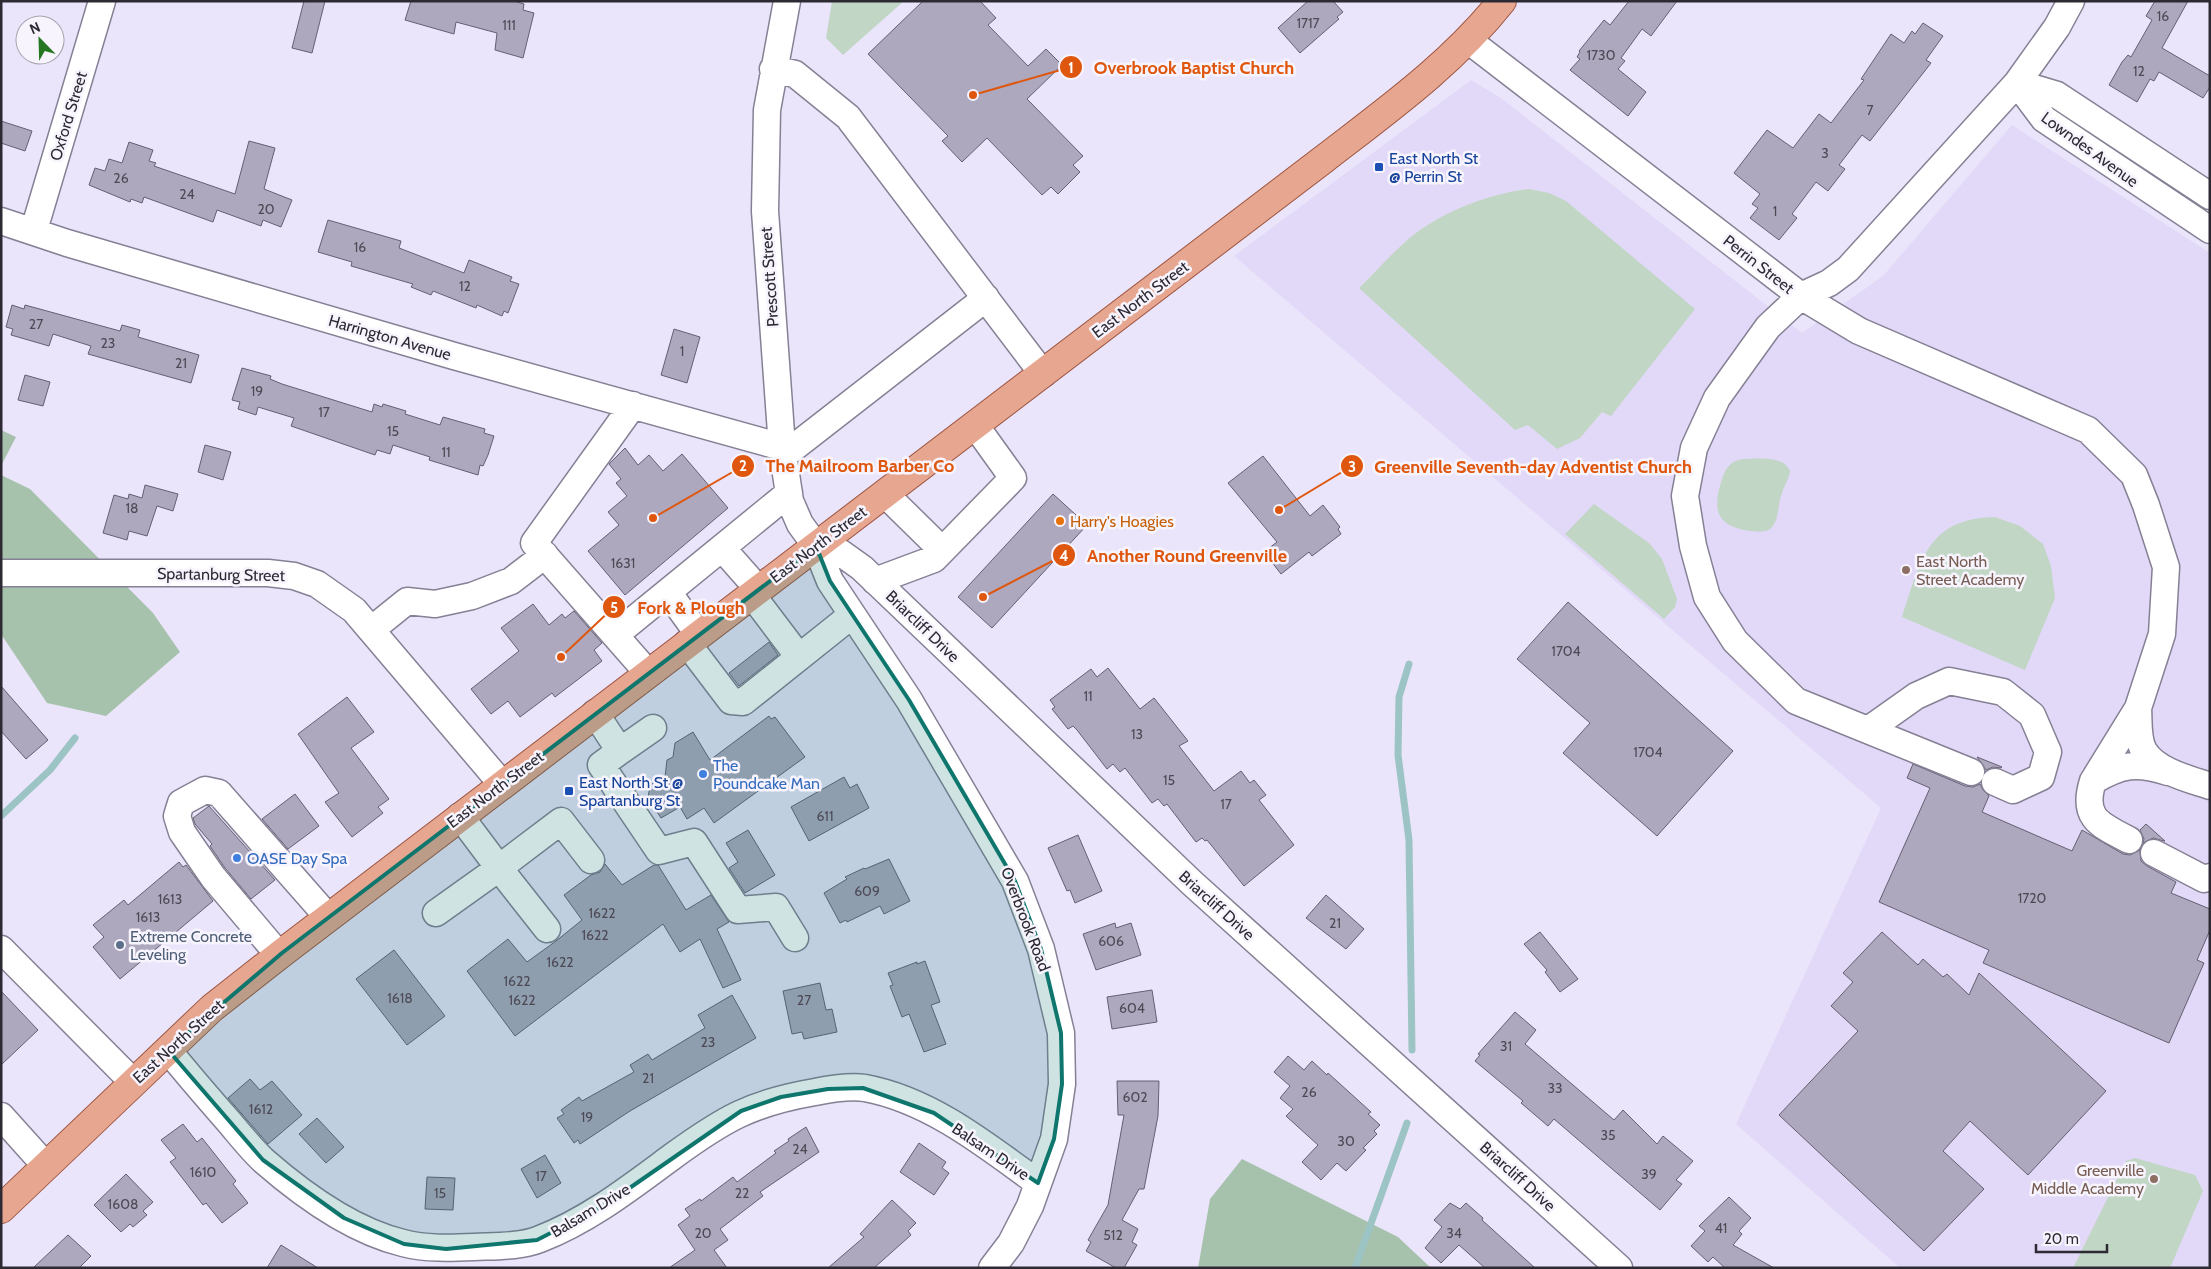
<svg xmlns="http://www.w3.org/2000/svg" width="2211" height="1269" viewBox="0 0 2211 1269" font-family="Cabin,sans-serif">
<rect width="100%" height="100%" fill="#ebe5fc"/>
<path fill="#e1d9f7" d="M1471,80L1501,98L1802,333L1883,276L2012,125L2210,253V1268H1900L1736,1124L1881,808L1234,256Z"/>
<path fill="#c1d6c5" d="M832,1H904L843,55L826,38Z
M1529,189L1549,193L1566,201L1695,309L1611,416L1602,412L1580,438L1557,449L1528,425L1515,430L1359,288C1374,274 1387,258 1403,244C1434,215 1486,194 1529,189Z
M1743,459C1758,459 1783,455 1790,471C1789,479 1784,486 1782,493C1777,504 1780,521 1770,529C1765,533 1756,531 1750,531C1716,526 1712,510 1722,479C1726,468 1730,461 1743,459Z
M1594,504L1649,543L1662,559L1677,599L1675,607L1664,619L1565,534Z
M1995,517L2020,526L2043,544L2051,566L2055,598L2025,670L1902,617C1921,561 1926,519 1995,517Z
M2135,1158L2195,1175L2203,1191L2170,1268H2073L2126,1161Z"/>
<path fill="#a7c2ac" d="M1,430L16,437L1,466Z
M1,475L30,489L153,613L180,652L106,716L47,703L1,634Z
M1242,1159L1398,1237L1431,1268H1198L1210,1199Z"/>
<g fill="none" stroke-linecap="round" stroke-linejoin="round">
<path stroke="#9cc4c4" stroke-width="7" d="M1409,664L1399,697L1398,755L1409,840L1412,1050
M1,816L50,770L75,738
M1355,1268L1407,1123"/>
</g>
<path fill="#aea8be" stroke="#655f73" d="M304,1H325L312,53L292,48Z
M411,1H514L524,4L523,10L534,13L523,58L495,50L497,33L456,22L454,34L405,20Z
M923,1H980L996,18L988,25L1028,66L1046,49L1062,65L1027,99L1083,156L1073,165L1080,172L1058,194L1051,187L1042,195L987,138L962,162L942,141L948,136L868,54Z
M1308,1H1333L1343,12L1337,17L1339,19L1300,53L1278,28Z
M1629,1H1677L1651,36L1642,29L1621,58L1625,61L1618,69L1646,92L1628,116L1570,70L1580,59L1577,57L1580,52L1579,51L1604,20L1610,25Z
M2155,1H2188L2162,48L2210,76V87L2203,98L2159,72L2154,81L2150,79L2137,102L2109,85L2122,62L2128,55L2131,57L2152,20L2146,16Z
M1923,23L1943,36L1926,60L1931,63L1870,141L1862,135L1839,165L1845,169L1828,191L1816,182L1792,214L1797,218L1779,240L1750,218L1758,208L1752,204L1760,194L1734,173L1767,130L1793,148L1819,114L1831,123L1864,80L1861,79L1891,34L1904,43L1912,31L1915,34Z
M1,121L32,131L25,151L1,143Z
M249,141L275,148L264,189L292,200L281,227L263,220L261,226L217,210L213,222L144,197L142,203L131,199L130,202L89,185L95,168L105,171L109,159L122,163L129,142L153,150L149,161L156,163L154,166L235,194Z
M328,220L401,241L399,248L464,273L469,260L512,277L510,281L519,284L508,313L504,311L502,316L477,305L476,308L433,291L431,295L411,287L413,284L351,266L352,262L318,252Z
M12,305L24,309L25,305L120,331L122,325L140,330L138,337L199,355L191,383L88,354L91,346L53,334L49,346L11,335L13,329L6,327Z
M674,329L700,337L687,383L661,375Z
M242,368L271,376L270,379L282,384L372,412L374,404L382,407L383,404L406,411L405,414L440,425L443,417L485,429L484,433L494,436L488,455L483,466L480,465L478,475L429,460L430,457L393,445L390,454L377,450L375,455L291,426L294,418L258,407L256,415L238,409L240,402L232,400Z
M25,375L50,382L43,406L18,400Z
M205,445L231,452L223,480L198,472Z
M625,448L638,465L649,455L663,471L682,454L728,508L625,595L588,551L619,525L608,512L627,496L616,483L621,479L609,464Z
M1263,456L1310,516L1323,505L1340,527L1338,529L1341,534L1312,556L1309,552L1281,574L1264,552L1277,542L1228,483Z
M145,485L178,494L173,511L157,506L147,536L129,531L127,540L103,533L114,495L128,499L129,494L142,498Z
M1053,494L1087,525L992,628L958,597Z
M1568,602L1733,751L1657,836L1563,753L1590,723L1517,659Z
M533,604L549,625L562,614L565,618L574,611L602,643L594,650L602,661L555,697L552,693L520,717L508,701L491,714L471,689L519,651L501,628Z
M769,642L778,655L739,686L729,673Z
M1108,668L1140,709L1154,698L1188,741L1179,746L1214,791L1241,771L1250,783L1254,780L1266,795L1259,800L1294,845L1244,886L1207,840L1205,841L1202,838L1196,842L1167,804L1164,806L1158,799L1152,803L1125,768L1120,772L1113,764L1107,769L1077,730L1073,726L1068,729L1052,709L1055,707L1050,700L1091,669L1097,677Z
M1,686L48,740L26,759L1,731Z
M347,697L374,732L351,748L389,799L378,807L383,813L352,837L325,802L339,793L298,734Z
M769,716L771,719L775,717L805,757L714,823L704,808L687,819L680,807L661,818L648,798L650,785L665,777L667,760L673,757L675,743L693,732L710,760Z
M1977,757L2002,767L2001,768L1993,767L1986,770Z
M1913,764L1965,786L1973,787L1980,784L1983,790L1989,796L1982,812L2072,851L2082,830L2123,854L2130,855L2140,850L2141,861L2147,866L2176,882L2171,893L2210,909V930L2197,960L2204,963L2169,1043L1983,963L1989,950L1879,902L1930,788L1907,778Z
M844,777L850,788L857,784L869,808L809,841L791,807Z
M295,794L319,826L288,849L262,819Z
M209,806L275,880L251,899L225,868L210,846L212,844L195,824L193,818Z
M2146,824L2165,841H2164L2153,838L2143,843L2144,839L2140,830Z
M748,830L775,875L745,893L729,868L738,862L726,843Z
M1078,835L1102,891L1075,903L1070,890L1067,891L1048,848Z
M889,859L910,901L884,914L880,906L847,922L846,920L840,923L824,893L847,879L845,877L864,868L865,869Z
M179,862L183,867L186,865L213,901L120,979L93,947L104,937L93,925L124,900L128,905Z
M605,864L622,885L654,865H658L686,910L711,895L729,922L717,929L741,980L723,988L700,939L680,952L663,924L515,1036L467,971L508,939L527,962L556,941L582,920L564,895L591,875L600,872Z
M1326,895L1364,929L1346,949L1306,918Z
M1115,923L1116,928L1131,923L1141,955L1096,970L1083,934Z
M1540,932L1578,979L1560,992L1545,972L1547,970L1524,944Z
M1882,932L1918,965L1923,959L1943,977L1947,974L1969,995L1979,973L2106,1091L2028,1175L1970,1121L1943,1151L1984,1189L1924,1251L1779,1115L1858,1031L1831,1006L1853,982L1843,973Z
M394,950L445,1016L407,1045L356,979Z
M925,961L940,1002L931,1005L946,1044L924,1052L909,1014L902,1017L890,986L893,985L888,973L917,962V964Z
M820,983L826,1010L832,1009L837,1032L804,1039L802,1032L792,1034L783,991Z
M1152,990L1157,1022L1112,1029L1107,997Z
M1,991L38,1030L1,1065Z
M732,995L756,1038L630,1111L580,1144L578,1140L574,1143L557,1118L564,1114L561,1110L579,1097L582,1101L634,1072L630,1065L648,1054L652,1060L705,1028L698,1015Z
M1515,1012L1536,1030L1525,1044L1614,1120L1623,1110L1657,1144L1663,1136L1693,1161L1676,1180L1682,1184L1660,1210L1554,1119L1548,1126L1521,1103L1523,1101L1475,1061L1480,1055L1478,1054Z
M1288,1056L1304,1070L1312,1061L1327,1075L1328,1073L1371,1112L1368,1114L1380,1125L1374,1131L1377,1134L1363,1148L1366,1150L1346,1171L1337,1163L1321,1180L1302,1162L1318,1145L1286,1116L1293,1109L1280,1098L1290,1086L1274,1072Z
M250,1079L260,1090L272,1081L302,1115L268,1144L228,1098Z
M1117,1081H1159L1158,1116L1144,1189H1139L1122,1220L1138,1229L1132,1242L1137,1245L1124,1268H1116L1086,1251L1091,1242L1088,1240L1108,1205L1124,1115H1118Z
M317,1118L344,1147L326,1163L299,1134Z
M183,1124L197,1142L202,1138L236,1181L233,1184L248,1203L222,1223L206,1203L203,1205L170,1162L176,1158L161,1140Z
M806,1127L819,1152L760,1192L763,1196L720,1229L728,1240L714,1250L727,1268H669L695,1250L678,1225L690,1216L685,1209L700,1199L701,1201L733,1177L737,1182L776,1153L774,1151L789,1141L788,1139Z
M919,1143L946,1162L942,1168L949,1173L934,1195L900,1172Z
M545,1155L561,1183L537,1198L521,1169Z
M126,1174L153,1202L143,1211L147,1215L133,1227L130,1224L121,1232L94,1205Z
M427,1177L455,1178L453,1210L425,1209Z
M1729,1197L1751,1218L1739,1231L1742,1234L1733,1245L1774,1268H1725L1713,1257L1708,1262L1691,1246L1705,1231L1699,1226Z
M892,1200L916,1223L908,1231L911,1235L874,1268H828L864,1237L860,1234Z
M1450,1203L1460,1209L1466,1203L1483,1218L1482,1220L1535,1268H1485L1459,1245L1441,1263L1425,1248L1442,1227L1434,1220Z
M68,1235L91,1256L79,1268H33Z
M281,1245L318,1268H267Z"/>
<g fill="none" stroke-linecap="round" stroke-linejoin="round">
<g stroke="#868095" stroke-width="29">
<path id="minor" d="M787,1L767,110L765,211L782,447L790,501L800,524L816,546L830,581L909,700L1015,881L1041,949L1061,1033L1062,1084L1054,1139L1030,1206L1011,1243L992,1268
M1468,40L1801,296L1829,283L1848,269L2017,83L2057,27L2071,1
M773,69L795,74L848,117L1043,374
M2017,83L2044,119L2210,230
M2017,83L2057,95L2210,196
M1,221L67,243L454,356L782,447
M34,230L102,1
M633,405L534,543L648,673
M783,456L986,298
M885,494L942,550
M816,546L841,553L862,568L1192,883L1619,1268
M722,548L759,590
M1,573H268L294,576L317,584L354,610L502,784
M875,581L934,559L1013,478L975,425
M668,592L699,635
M752,595L799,657
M371,630L407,601L435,604L472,596L511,581L545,555
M615,635L789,493
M687,643L731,701L743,702L852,615
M595,713L620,751L601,765L659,851L694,842L738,910L776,907L795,938
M1868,730L1916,696L1949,681L2003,692L2032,715L2048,752L2041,777L2013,790L1995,782
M620,751L653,728
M1971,772L1796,701L1735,641L1707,597L1693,546L1685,496L1694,448L1717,398L1768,327L1801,296L1859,331L2088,430L2134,475L2146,505L2166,567L2162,634L2138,708
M2093,781C2122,764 2136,762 2168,772
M2129,840C2100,825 2081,818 2093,781L2138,708C2139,721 2137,739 2144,751C2156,771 2189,779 2210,786
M2154,853L2204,879L2210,877
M436,913L499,868L460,816
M547,929L499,868L561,821L591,860
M1,949L133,1082
M279,955L213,877L182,832L177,816L181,803L205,790L219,793L328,917
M168,1050C188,1075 209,1099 230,1123C241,1136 252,1150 264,1161C303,1195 353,1231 403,1243C426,1249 451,1248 474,1247C495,1246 520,1247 540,1239C589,1220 631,1187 673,1156C724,1119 751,1103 815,1092C830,1089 850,1086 865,1088C930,1100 986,1145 1038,1183
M1,1116L46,1166"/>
</g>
<g stroke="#9c543f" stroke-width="30">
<path id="major" d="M1,1209L212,1008L282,953L1324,159C1386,111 1452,64 1502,1"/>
</g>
<use href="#minor" stroke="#fff" stroke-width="26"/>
<use href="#major" stroke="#e7a68f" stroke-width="28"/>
</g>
<path fill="#0f766e" fill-opacity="0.2" stroke="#0f766e" stroke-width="4" stroke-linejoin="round" d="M816,546L830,581L909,700L1015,881L1041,949L1061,1033L1062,1084L1054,1139L1038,1183L934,1113L863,1088L828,1089L781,1097L741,1111L605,1205L537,1240L446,1249L404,1244L344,1218L263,1160L168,1050L282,953Z"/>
<g fill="#1a4fb4" stroke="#f7f4fe" stroke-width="2">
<rect x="1374" y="162" width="10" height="10" rx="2.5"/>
<rect x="564" y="786" width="10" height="10" rx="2.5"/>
</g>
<circle fill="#e8710a" stroke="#f7f4fe" stroke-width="2" cx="1060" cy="521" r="5"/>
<g fill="#8d6e63" stroke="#f7f4fe" stroke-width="2">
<circle cx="1906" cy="570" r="5"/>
<circle cx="2154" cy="1179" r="5"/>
</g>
<g fill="#3f7fe0" stroke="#f7f4fe" stroke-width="2">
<circle cx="703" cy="774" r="5"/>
<circle cx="237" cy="858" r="5"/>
</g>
<circle fill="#5c6f8a" stroke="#f7f4fe" stroke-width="2" cx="120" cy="945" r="5"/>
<g text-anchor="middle" stroke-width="5" stroke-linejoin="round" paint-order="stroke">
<g font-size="14" fill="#4d4a56">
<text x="2163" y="21">16</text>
<text x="1308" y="28">1717</text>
<text x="509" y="30">111</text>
<text x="1601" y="60">1730</text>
<text x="2139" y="76">12</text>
<text x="1870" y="115">7</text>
<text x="1825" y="158">3</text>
<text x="121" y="183">26</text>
<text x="187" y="199">24</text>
<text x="266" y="214">20</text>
<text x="1775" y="216">1</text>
<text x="360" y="252">16</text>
<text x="465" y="291">12</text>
<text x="36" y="329">27</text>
<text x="108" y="348">23</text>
<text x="682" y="356">1</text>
<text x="181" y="368">21</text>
<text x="257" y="396">19</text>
<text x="324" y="417">17</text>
<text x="393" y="436">15</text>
<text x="446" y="457">11</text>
<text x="132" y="513">18</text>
<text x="623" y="568">1631</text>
<text x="1566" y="656">1704</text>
<text x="1088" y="701">11</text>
<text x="1137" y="739">13</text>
<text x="1648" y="757">1704</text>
<text x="1169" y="785">15</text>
<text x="1226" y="809">17</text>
<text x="825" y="821">611</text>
<text x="867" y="896">609</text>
<text x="2032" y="903">1720</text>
<text x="170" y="904">1613</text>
<text x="602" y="918">1622</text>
<text x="148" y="922">1613</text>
<text x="1335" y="928">21</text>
<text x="595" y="940">1622</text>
<text x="1111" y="946">606</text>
<text x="560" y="967">1622</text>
<text x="517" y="986">1622</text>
<text x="400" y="1003">1618</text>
<text x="522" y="1005">1622</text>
<text x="804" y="1005">27</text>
<text x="1132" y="1013">604</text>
<text x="708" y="1047">23</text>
<text x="1506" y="1051">31</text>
<text x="648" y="1083">21</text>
<text x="1555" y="1093">33</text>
<text x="1309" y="1097">26</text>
<text x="1135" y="1102">602</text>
<text x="261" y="1114">1612</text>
<text x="587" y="1122">19</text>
<text x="1608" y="1140">35</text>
<text x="1346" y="1146">30</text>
<text x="800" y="1154">24</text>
<text x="203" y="1177">1610</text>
<text x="1649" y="1179">39</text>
<text x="541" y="1181">17</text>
<text x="440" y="1198">15</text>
<text x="742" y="1198">22</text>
<text x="123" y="1209">1608</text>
<text x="1721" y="1233">41</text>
<text x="703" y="1238">20</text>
<text x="1454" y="1238">34</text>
<text x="1113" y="1240">512</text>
</g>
<g font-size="16" fill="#2d2a33" stroke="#f7f4fe">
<text transform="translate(68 116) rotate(-73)" y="6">Oxford Street</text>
<text transform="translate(2090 149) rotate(36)" y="6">Lowndes Avenue</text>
<text transform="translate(1759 264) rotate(38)" y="6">Perrin Street</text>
<text transform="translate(769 277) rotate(-94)" y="6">Prescott Street</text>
<text transform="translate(1140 299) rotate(-37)" y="6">East North Street</text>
<text transform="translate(390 337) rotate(16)" y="6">Harrington Avenue</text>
<text transform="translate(818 544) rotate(-37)" y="6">East North Street</text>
<text transform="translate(221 574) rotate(1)" y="6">Spartanburg Street</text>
<text transform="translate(923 626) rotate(44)" y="6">Briarcliff Drive</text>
<text transform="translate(495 789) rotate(-37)" y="6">East North Street</text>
<text transform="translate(1217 905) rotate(42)" y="6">Briarcliff Drive</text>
<text transform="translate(1026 919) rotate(69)" y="6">Overbrook Road</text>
<text transform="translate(178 1041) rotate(-42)" y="6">East North Street</text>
<text transform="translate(991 1151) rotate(34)" y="6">Balsam Drive</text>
<text transform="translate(1518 1176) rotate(42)" y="6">Briarcliff Drive</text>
<text transform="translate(590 1210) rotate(-31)" y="6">Balsam Drive</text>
</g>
<g font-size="16" fill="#164399" stroke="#f7f4fe" text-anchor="start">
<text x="1389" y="164">East North St<tspan x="1389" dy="18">@ Perrin St</tspan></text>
<text x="579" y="788">East North St @<tspan x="579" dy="18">Spartanburg St</tspan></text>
</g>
<g font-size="16" fill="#c56008" stroke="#f7f4fe" text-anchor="start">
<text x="1070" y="527">Harry's Hoagies</text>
</g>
<g font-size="16" fill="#785e54" stroke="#f7f4fe" text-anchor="start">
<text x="1916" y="567">East North<tspan x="1916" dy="18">Street Academy</tspan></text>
<text x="2144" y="1176" text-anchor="end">Greenville<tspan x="2144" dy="18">Middle Academy</tspan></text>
</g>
<g font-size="16" fill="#366cbe" stroke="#f7f4fe" text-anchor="start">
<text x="713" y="771">The<tspan x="713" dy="18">Poundcake Man</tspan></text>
<text x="247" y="864">OASE Day Spa</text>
</g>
<g font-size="16" fill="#4e5e75" stroke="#f7f4fe" text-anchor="start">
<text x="130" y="942">Extreme Concrete<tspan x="130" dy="18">Leveling</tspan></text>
</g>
</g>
<path fill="none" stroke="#df570e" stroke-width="2" d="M973 95L1071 67M653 518L743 466M1279 510L1352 466M983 597L1064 555M561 657L614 607"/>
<g fill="#df570e" stroke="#f7f4fe" stroke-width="2">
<circle cx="973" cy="95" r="5"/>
<circle cx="653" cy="518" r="5"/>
<circle cx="1279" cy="510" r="5"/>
<circle cx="983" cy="597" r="5"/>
<circle cx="561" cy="657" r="5"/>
<circle cx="1071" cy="67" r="12"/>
<circle cx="743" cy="466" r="12"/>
<circle cx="1352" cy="466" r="12"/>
<circle cx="1064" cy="555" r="12"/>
<circle cx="614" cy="607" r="12"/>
</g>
<g font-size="15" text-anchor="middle" font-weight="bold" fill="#fff">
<text x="1071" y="73">1</text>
<text x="743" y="471">2</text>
<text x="1352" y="472">3</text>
<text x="1064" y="561">4</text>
<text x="614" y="613">5</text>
</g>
<g font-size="18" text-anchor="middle" font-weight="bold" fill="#df570e" stroke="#f7f4fe" stroke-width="5" stroke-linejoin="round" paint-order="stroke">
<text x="1194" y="74">Overbrook Baptist Church</text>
<text x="860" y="472">The Mailroom Barber Co</text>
<text x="1533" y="473">Greenville Seventh-day Adventist Church</text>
<text x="1187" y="562">Another Round Greenville</text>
<text x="691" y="614">Fork &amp; Plough</text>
</g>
<rect width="2211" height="1269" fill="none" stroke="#2d2a33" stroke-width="5"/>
<g transform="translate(40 40) rotate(337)"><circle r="24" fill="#f7f4fe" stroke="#a6a3ad"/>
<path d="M0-4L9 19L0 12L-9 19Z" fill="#257721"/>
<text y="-8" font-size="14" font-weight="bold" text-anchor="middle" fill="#2d2a33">N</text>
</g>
<path d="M2036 1244v8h71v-8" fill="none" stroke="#2d2a33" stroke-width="2.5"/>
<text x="2044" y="1244" font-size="15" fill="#2d2a33" stroke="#f7f4fe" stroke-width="4" paint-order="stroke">20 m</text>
</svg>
